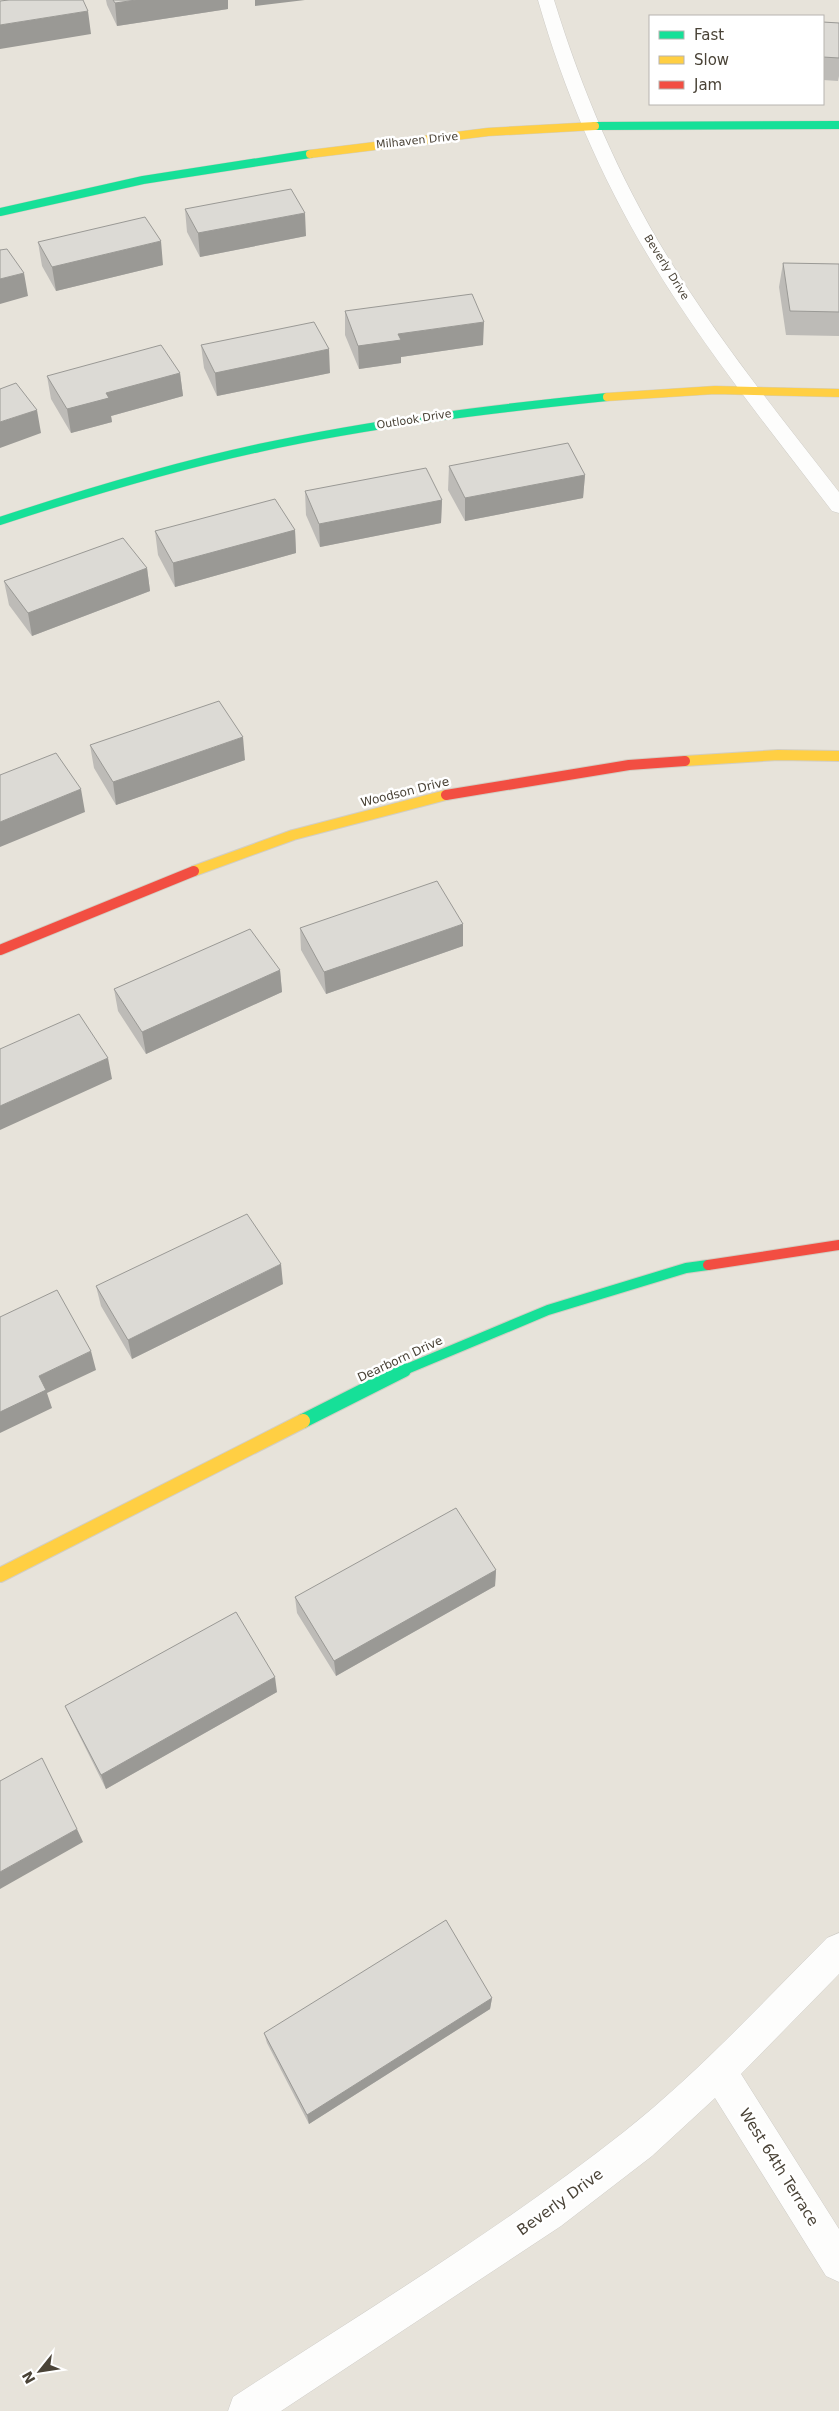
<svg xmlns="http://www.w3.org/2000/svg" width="839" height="2411" viewBox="0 0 839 2411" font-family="'DejaVu Sans',sans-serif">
<rect width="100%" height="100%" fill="#f2f1ed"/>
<path fill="#e7e3da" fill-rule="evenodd" d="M0,0H839V2411H0ZM650,16H823V104H650Z"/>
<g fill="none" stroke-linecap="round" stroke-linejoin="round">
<g stroke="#ceccc7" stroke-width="1">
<path id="street" d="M538,0H554C582,91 619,178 669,259C719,341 780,416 839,492V513L832,511C769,429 704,348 650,259C601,178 564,91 538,0Z
M839,1933V1974L741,2074L839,2229V2282L826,2276L715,2098L652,2156L561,2226L281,2411H228L233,2397C365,2311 501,2229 625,2131C697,2074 761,2004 827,1938Z"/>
</g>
<g stroke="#d2cec3" stroke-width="9">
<path id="fast-far2" d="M595,126L839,125
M0,212L143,180L310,154
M0,521C85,493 171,467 259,448C374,423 490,409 607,397"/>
</g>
<g stroke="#d2cec3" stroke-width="12">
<path id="fast-far1" d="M402,1371L548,1310L686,1268L708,1265"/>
</g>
<g stroke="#d2cec3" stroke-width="16">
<path id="fast" d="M303,1421L404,1370"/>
</g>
<g stroke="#d2cec3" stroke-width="9">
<path id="slow-far2" d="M310,154L488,132L595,126
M607,397L715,390L839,393"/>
</g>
<g stroke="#d2cec3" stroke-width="12">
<path id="slow-far1" d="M685,761L778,755L839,756
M194,871L293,835L446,795"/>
</g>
<g stroke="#d2cec3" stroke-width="16">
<path id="slow" d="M0,1575L303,1421"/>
</g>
<g stroke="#d2cec3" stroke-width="12">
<path id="jam" d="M446,795L629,765L685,761
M0,950L194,871
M708,1265L839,1245"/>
</g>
<use href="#street" fill="#fdfdfc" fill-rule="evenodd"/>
<use href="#fast-far2" stroke="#16e098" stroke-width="8"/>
<use href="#fast-far1" stroke="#16e098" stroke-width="10"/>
<use href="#fast" stroke="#16e098" stroke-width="14"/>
<use href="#slow-far2" stroke="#ffcf43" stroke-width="8"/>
<use href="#slow-far1" stroke="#ffcf43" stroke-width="10"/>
<use href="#slow" stroke="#ffcf43" stroke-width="14"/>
<use href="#jam" stroke="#f24e42" stroke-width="10"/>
</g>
<path fill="#bdbbb7" d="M106,0H228V9L117,26L107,5Z
M823,22L839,23V76L838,81L823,80Z
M185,209L306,236L200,257L187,232Z
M38,242L163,265L56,291L42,266Z
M783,263L839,264V336L786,335L779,287Z
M345,311L483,345L401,357V363L359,369L345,335Z
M201,345L330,373L217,396L204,368Z
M180,373L183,396L111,416L112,422L71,433L51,399L47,376Z
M449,466L585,475L583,498L465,521L448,490Z
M305,491L442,500L441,523L320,547L306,515Z
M295,530L296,553L175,587L158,555L155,531Z
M147,568L150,591L32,636L9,605L4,581Z
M90,745L245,760L116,805L94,768Z
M300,928L463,946L326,994L301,950Z
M280,970L282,992L146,1054L118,1011L114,989Z
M283,1284L132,1359L101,1306L96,1286Z
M496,1570L495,1586L336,1676L297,1613L295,1597Z
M277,1692L106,1789L72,1721L65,1706Z
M492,1998L490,2009L309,2124L267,2043L264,2033Z"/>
<path fill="#9a9995" d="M136,0H228V9L117,26L115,3Z
M255,0H305L255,6Z
M88,11L91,34L0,49V25Z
M305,213L306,236L200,257L198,233Z
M161,241L163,265L56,291L52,267Z
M24,273L28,296L0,304V279Z
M484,322L483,345L401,357V363L359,369L358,346L398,334Z
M329,349L330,373L217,396L215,373Z
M180,373L183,396L111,416L112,422L71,433L67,409L106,393Z
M37,410L41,433L0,448V422Z
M585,475L583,498L465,521V498Z
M442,500L441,523L320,547L319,524Z
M295,530L296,553L175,587L173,563Z
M147,568L150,591L32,636L28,613Z
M243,737L245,760L116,805L113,782Z
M81,789L85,812L0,847V822Z
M463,924V946L326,994L324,972Z
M280,970L282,992L146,1054L142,1032Z
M108,1058L112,1079L0,1130V1106Z
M281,1264L283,1284L132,1359L128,1340Z
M91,1351L96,1370L47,1393L52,1408L0,1433V1412L39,1376Z
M496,1570L495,1586L336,1676L334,1661Z
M275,1677L277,1692L106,1789L101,1775Z
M77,1829L83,1842L0,1889V1872Z
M492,1998L490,2009L309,2124L307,2115Z"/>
<path fill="#dcdad5" stroke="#9a9995" d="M9,0H83L88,11L0,25V1Z
M113,0H136L115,3Z
M823,22L839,23V58L823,57Z
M291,189L305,213L198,233L185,209Z
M145,217L161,241L52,267L38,242Z
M7,249L24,273L0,279V250Z
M783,263L839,264V312L790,311Z
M472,294L484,322L398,334L401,340L358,346L345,311Z
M314,322L329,349L215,373L201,345Z
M161,345L180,373L106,393L109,398L67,409L47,376Z
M16,383L37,410L0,422V389Z
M568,443L585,475L465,498L449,466Z
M426,468L442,500L319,524L305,491Z
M275,499L295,530L173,563L155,531Z
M123,538L147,568L28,613L4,581Z
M219,701L243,737L113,782L90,745Z
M56,753L81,789L0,822V775Z
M437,881L463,924L324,972L300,928Z
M250,929L280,970L142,1032L114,989Z
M79,1014L108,1058L0,1106V1049Z
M247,1214L281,1264L128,1340L96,1286Z
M57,1290L91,1351L39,1376L46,1390L0,1412V1317Z
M456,1508L496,1570L334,1661L295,1597Z
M236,1612L275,1677L101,1775L65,1706Z
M42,1758L77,1829L0,1872V1781Z
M446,1920L492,1998L307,2115L264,2033Z"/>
<g text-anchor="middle" stroke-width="5" stroke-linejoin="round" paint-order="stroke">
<g font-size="11" fill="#4a4337" stroke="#fff">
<text transform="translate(417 140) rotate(-6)" y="4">Milhaven Drive</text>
<text transform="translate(667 267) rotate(58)" y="4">Beverly Drive</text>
<text transform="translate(414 419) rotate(-9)" y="4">Outlook Drive</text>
</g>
<g font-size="12" fill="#4a4337" stroke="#fff">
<text transform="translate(405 792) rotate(-14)" y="4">Woodson Drive</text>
<text transform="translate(400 1359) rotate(-25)" y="4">Dearborn Drive</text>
</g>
<g font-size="15" fill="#4a4337" stroke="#fff">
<text transform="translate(779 2167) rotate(58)" y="5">West 64th Terrace</text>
<text transform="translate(560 2202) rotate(-36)" y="5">Beverly Drive</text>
</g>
</g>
<rect x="649" y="15" width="175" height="90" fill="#ffffff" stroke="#b7b4af"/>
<rect x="659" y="31" width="25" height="8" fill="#16e098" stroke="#b7b4af"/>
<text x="694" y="40" font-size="15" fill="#4a4337">Fast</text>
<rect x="659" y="56" width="25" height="8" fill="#ffcf43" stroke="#b7b4af"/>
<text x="694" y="65" font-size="15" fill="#4a4337">Slow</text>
<rect x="659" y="81" width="25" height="8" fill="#f24e42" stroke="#b7b4af"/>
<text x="694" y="90" font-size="15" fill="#4a4337">Jam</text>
<g transform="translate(40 2371) rotate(240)" stroke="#ffffff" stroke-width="4" paint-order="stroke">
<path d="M0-4L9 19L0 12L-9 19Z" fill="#4a4337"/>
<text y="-8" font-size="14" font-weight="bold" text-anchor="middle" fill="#4a4337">N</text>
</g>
</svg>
